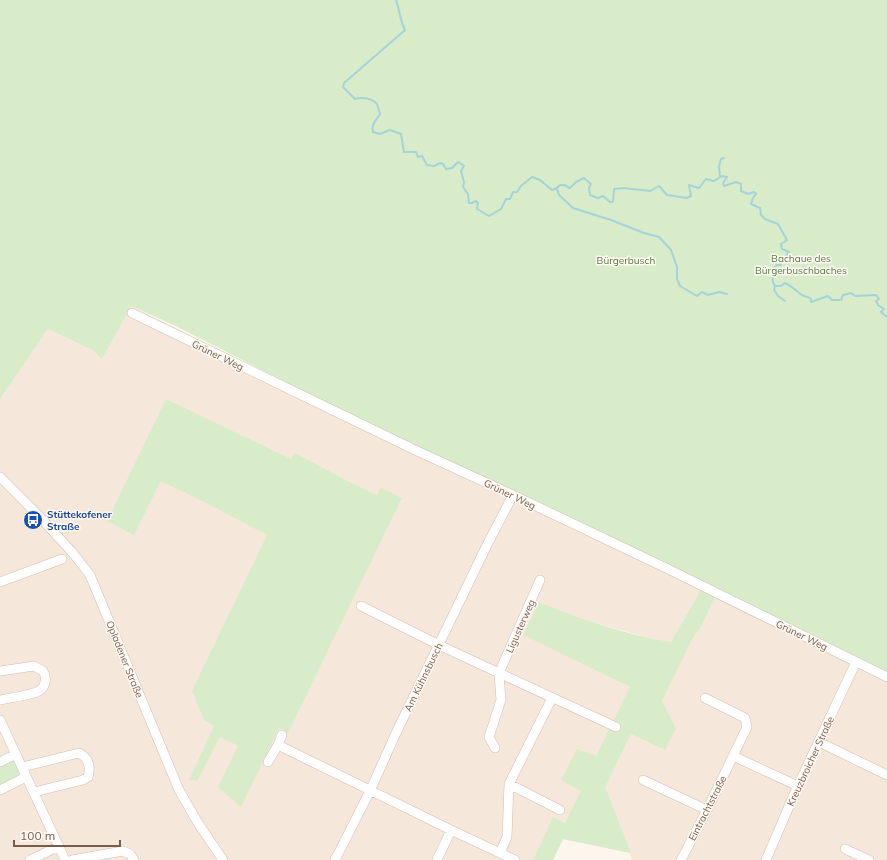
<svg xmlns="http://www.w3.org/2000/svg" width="887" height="860" viewBox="0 0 887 860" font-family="Mulish,sans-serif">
<rect width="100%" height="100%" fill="#fdf6ec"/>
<path fill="#f5e8da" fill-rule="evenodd" d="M131,306L515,499L701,589L671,642L656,640L575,617L539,602L524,635L630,687L691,641L701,627L716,595L887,679V860H632L630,853L563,839L553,860H0V399L48,329L94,351ZM346,480L377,495L402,498L288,732L279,728L238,746L220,737Z"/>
<path fill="#d8ecc9" d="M0,0H887V674L334,407L174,325L131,306L102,359L94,351L48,329L0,399Z
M166,399L291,459L295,453L346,480L377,495L381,488L402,498L288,733L279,728L241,807L218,787L238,746L220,737L197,781L189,780L214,726L204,720L192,691L267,535L212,506L161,481L134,535L107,521Z
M701,589L716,595L701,627L691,641L662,701L676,729L665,750L631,734L605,787L631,853L563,839L553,860H533L553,817L565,823L581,791L561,780L577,749L596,756L630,687L523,635L539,602C581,619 626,635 671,642Z
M12,760C29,774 12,781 0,786V764Z"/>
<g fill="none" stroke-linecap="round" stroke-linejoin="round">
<path stroke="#a5d3da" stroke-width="2" d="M396,0C400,11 400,21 405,30L344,83L343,87L355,99C361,97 372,98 377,104C378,106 379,111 380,114C376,120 371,125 373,132L380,134L390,130L401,134L404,152H416L418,157L422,156L427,165L434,166L440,163L443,164L446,169L452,168L458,162L464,166L461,171L464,182L463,187L468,194L469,203H472L476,201L478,203L477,209L489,216L501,209L506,199H510L513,192H517L521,186L532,177L540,180L552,190L557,188L560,185H564L570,188L576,182L584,178L591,184L589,188L590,195L598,198L603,196L610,202H613L614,189L623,188L650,191L659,186L667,195L687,198L691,196L689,185L699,188L706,179L714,181L722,176L727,177L723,183L724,186L736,182L741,184V191L748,194L754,192L756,194L753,198L751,204L760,208L761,215L765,219L778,224L787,240L781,244L782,249L789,252L783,260H781V265H777L772,270L773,282L775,286H781L785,283C792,286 796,291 802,295C805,297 808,296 811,299V302L828,296L832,300H841L843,295L851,293L855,296L876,295L879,299L876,301L878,305L884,309L881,312L887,317
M720,177L719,167L721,159L724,158
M557,189L559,195L573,208L611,220L644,233L659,237L671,250L677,267V279L680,286L697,296L702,292L708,295L719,292L727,294
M775,286L774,290L778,296L785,301"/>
<g stroke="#d1beb0" stroke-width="10">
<path id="minor" d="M132,313L415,450L513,495L666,568L887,677
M0,477L37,514L72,552L90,575L179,790L198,823L223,860
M540,580L499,673L616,727
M0,582L62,559
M361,606L439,645L499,673L501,700L489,737L495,748
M0,671L34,666L43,671C47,677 46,687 39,691C32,695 9,698 0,700
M0,720L65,860
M819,742L887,775
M278,745L282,735
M733,756L798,786
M0,762L16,754
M268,762L278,745L451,830L515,860
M22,767L79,753C89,758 91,767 88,777L83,780L42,790L34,793
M643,780L707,810
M509,784L560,810
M0,790L26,777
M845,849L869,860
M500,853L507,837L509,784L552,698
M30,860L59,846
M72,860L123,851L130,854L134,860
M335,860L370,791L396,733L487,545L513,495
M437,860L451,830
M681,860L707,810L747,727L745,718L705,698
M766,860L796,790L856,662"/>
</g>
<use href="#minor" stroke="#fff" stroke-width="9"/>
</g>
<defs>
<g id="bus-disc" transform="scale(1)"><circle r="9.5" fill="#1a4fb4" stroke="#fffaf3"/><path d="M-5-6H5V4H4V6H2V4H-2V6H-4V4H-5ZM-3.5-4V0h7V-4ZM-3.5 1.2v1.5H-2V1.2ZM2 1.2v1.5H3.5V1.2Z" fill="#fff"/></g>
</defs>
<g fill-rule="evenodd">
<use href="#bus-disc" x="33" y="520"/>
</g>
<g text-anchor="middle" stroke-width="3" stroke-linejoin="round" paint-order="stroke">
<g font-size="10" fill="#537a41" stroke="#fffaf3">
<text x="801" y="262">Bachaue des<tspan x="801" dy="12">Bürgerbuschbaches</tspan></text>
<text x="626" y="264">Bürgerbusch</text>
</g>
<g font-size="10" fill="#7a5c4d" stroke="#fffaf3">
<text transform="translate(218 355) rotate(26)" y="4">Grüner Weg</text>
<text transform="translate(510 494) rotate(26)" y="4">Grüner Weg</text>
<text transform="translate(520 626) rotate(-66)" y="4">Ligusterweg</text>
<text transform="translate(802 635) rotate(26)" y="4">Grüner Weg</text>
<text transform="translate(125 659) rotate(68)" y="4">Opladener Straße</text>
<text transform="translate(423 677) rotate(-64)" y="4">Am Kühnsbusch</text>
<text transform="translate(810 761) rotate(-65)" y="4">Kreuzbroicher Straße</text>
<text transform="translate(707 808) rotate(-63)" y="4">Eintrachtstraße</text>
</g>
<g font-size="10" font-weight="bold" fill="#164399" stroke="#fffaf3" text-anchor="start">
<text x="47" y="518">Stüttekofener<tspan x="47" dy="12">Straße</tspan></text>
</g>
</g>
<path d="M14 840v6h106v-6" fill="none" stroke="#7a5c4d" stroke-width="2"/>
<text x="20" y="840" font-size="12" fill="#7a5c4d" stroke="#fffaf3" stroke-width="3" paint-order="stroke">100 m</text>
</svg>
